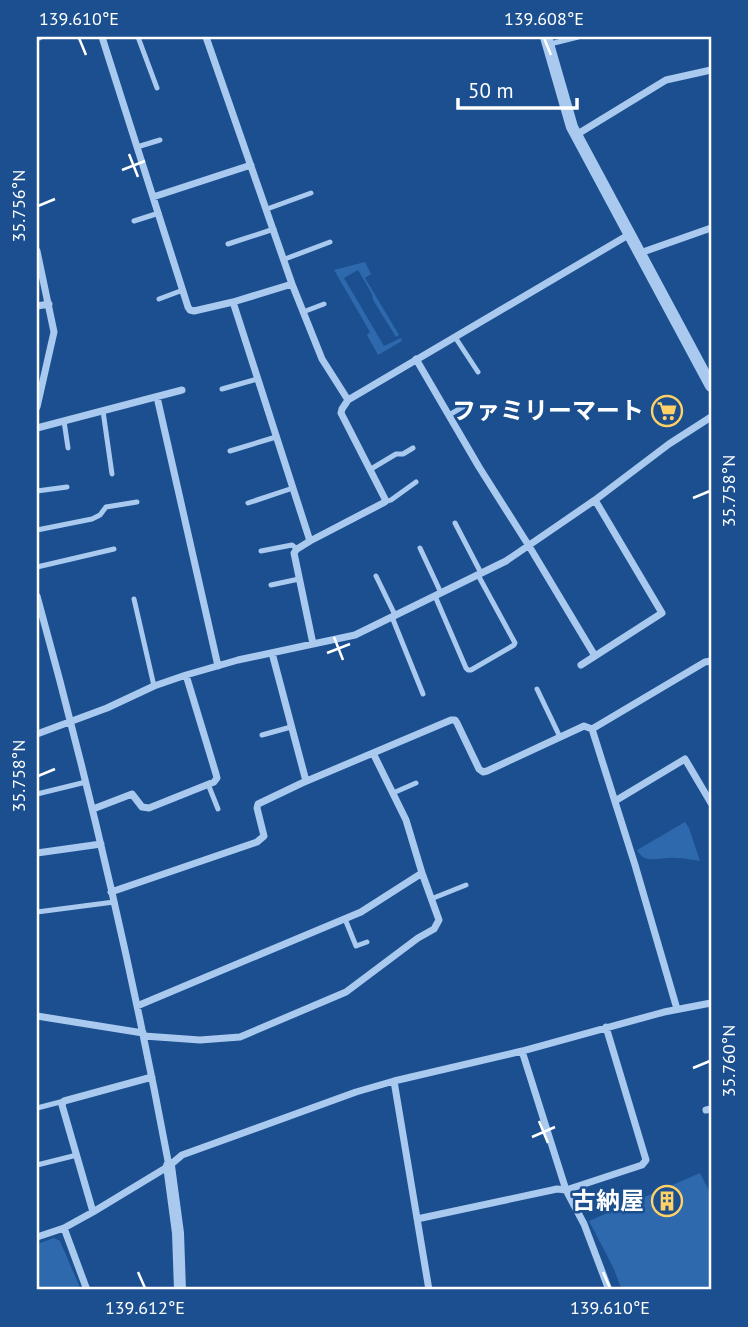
<svg xmlns="http://www.w3.org/2000/svg" width="748" height="1327" viewBox="0 0 748 1327" font-family="'PT Sans','Noto Sans JP',sans-serif">
<rect width="100%" height="100%" fill="#1b4f8f"/>
<path fill="#2e69ad" d="M365,262L371,274L365,278L399,335L396,337L373,300L372,294L358,270L344,278L384,346L401,338L402,341L378,355L367,335L370,332L334,270Z
M685,822L689,828L700,861C692,860 685,858 677,858C662,856 645,866 637,850Z
M700,1173L711,1195V1290H622L613,1267L589,1221Z
M54,1238L60,1241L81,1290H37V1244Z"/>
<g fill="none" stroke-linecap="round" stroke-linejoin="round">
<path stroke="#a9c9ee" stroke-width="5" d="M138,37L157,88
M550,44L578,37
M137,147L160,140
M267,209L311,193
M134,221L159,213
M228,244L274,229
M285,259L330,242
M159,299L183,290
M303,312L324,304
M455,337L478,372
M222,389L257,379
M103,411L112,474
M449,415L466,405
M64,421L68,448
M230,451L276,437
M371,469L396,454H403L413,448
M37,491L67,487
M385,502L391,500L416,482
M248,503L293,488
M455,523L481,573
M37,530L92,519L100,515L106,507L137,502
M420,548L441,593
M261,551L292,545L297,549
M37,567L114,549
M376,576L395,615
M271,585L299,579
M435,596L466,668L468,670H471L514,645L515,643L478,575
M134,599L154,686
M392,617L423,694
M537,689L560,737
M262,735L291,727
M208,784L218,809
M393,793L416,783
M37,794L86,782
M431,899L466,885
M37,912L114,902
M345,919L356,946L367,942
M37,1108L64,1101
M37,1165L77,1155"/>
<path stroke="#a9c9ee" stroke-width="7" d="M37,37H39
M102,37L188,307L190,310L194,311L233,302
M206,37L292,284L322,359L348,400L630,234
M576,135L666,80L711,70
M153,197L251,165
M37,251L54,332L37,407
M640,253L711,228
M292,284L233,302L310,541L297,549L294,553L313,644
M37,306L49,304
M416,359L479,467L529,546L595,656
M157,397L218,666
M37,428L182,390
M310,541L385,502V499L341,413L342,409L348,400
M37,596C89,784 133,974 169,1166
M272,653L306,781
M581,665L662,613L595,500
M592,729L635,865L677,1009
M37,734L107,708L154,686L186,675L238,660L355,635L506,561L595,500L669,444L711,417
M615,801L685,759L711,803
M93,809L132,794L142,807L149,808L214,782L217,778L216,774L186,675
M37,853L101,844
M111,892L257,842L264,836L257,808L258,804L302,783L373,753
M137,1006L361,912L422,873L406,820L373,753L451,720H455L457,723L479,769L483,772L487,771L584,726L592,729L705,662L711,661
M37,1016L143,1033
M144,1036L200,1040L240,1037L346,992L418,938L434,929L439,920L422,873
M522,1051L566,1190L584,1224L609,1290
M394,1081L429,1290
M706,1110L711,1109
M93,1212L62,1105L64,1101L152,1077
M417,1219L557,1189L566,1190L642,1165L646,1160L606,1027
M64,1228L87,1290
M37,1237L64,1228L93,1212L169,1166L182,1155L356,1092L394,1081L522,1051L664,1012L711,1003"/>
<path stroke="#a9c9ee" stroke-width="12" d="M546,37L572,127L711,386
M169,1166L178,1233L180,1290"/>
</g>
<path fill="none" stroke="#fff" stroke-width="2.5" d="M79,38L86,55M544,38L551,55M129,154L138,177M122,170L145,161M38,206L55,199M693,498L710,491M334,637L343,660M327,653L350,644M38,776L55,769M693,1068L710,1061M539,1121L548,1143M532,1137L555,1127M138,1272L145,1288M603,1272L610,1288"/>
<defs>
<g id="supermarket-ring" transform="scale(1.575)"><circle r="9.5" fill="#1b4f8f" stroke="#ffd166" stroke-width="1.5"/><path d="M-6-5.5h2.5l.6 2H6L4.5 2H-2.5L-4.4-4H-6ZM-1.5 3.2a1.3 1.3 0 1 0 .1 0ZM3 3.2a1.3 1.3 0 1 0 .1 0Z" fill="#ffd166"/></g>
<g id="building-ring" transform="scale(1.575)"><circle r="9.5" fill="#1b4f8f" stroke="#ffd166" stroke-width="1.5"/><path d="M-4-6H4V6H1V3H-1V6H-4ZM-2.5-4.3h1.7v1.8h-1.7ZM.8-4.3h1.7v1.8H.8ZM-2.5-1h1.7V.8h-1.7ZM.8-1h1.7V.8H.8Z" fill="#ffd166"/></g>
</defs>
<g fill-rule="evenodd">
<use href="#supermarket-ring" x="667" y="411"/>
<use href="#building-ring" x="667" y="1201"/>
</g>
<g text-anchor="middle" stroke-width="5" stroke-linejoin="round" paint-order="stroke">
<g font-size="24" font-weight="bold" fill="#fff" stroke="#1b4f8f" text-anchor="end">
<text x="644" y="419">ファミリーマート</text>
<text x="644" y="1209">古納屋</text>
</g>
</g>
<rect width="748" height="1327" fill="none" stroke="#1b4f8f" stroke-width="77"/>
<path d="M458 98v10h119v-10" fill="none" stroke="#ffffff" stroke-width="3.5"/>
<text x="468" y="98" font-size="21" fill="#ffffff" stroke="#1b4f8f" stroke-width="5" paint-order="stroke">50 m</text>
<rect x="38" y="38" width="672" height="1250" fill="none" stroke="#fff" stroke-width="2.5"/>
<g font-size="18" text-anchor="middle" fill="#fff">
<text x="79" y="25">139.610°E</text>
<text x="544" y="25">139.608°E</text>
<text transform="translate(19 206) rotate(-90)" y="6">35.756°N</text>
<text transform="translate(729 491) rotate(-90)" y="6">35.758°N</text>
<text transform="translate(19 776) rotate(-90)" y="6">35.758°N</text>
<text transform="translate(729 1061) rotate(-90)" y="6">35.760°N</text>
<text x="145" y="1314">139.612°E</text>
<text x="610" y="1314">139.610°E</text>
</g>
</svg>
